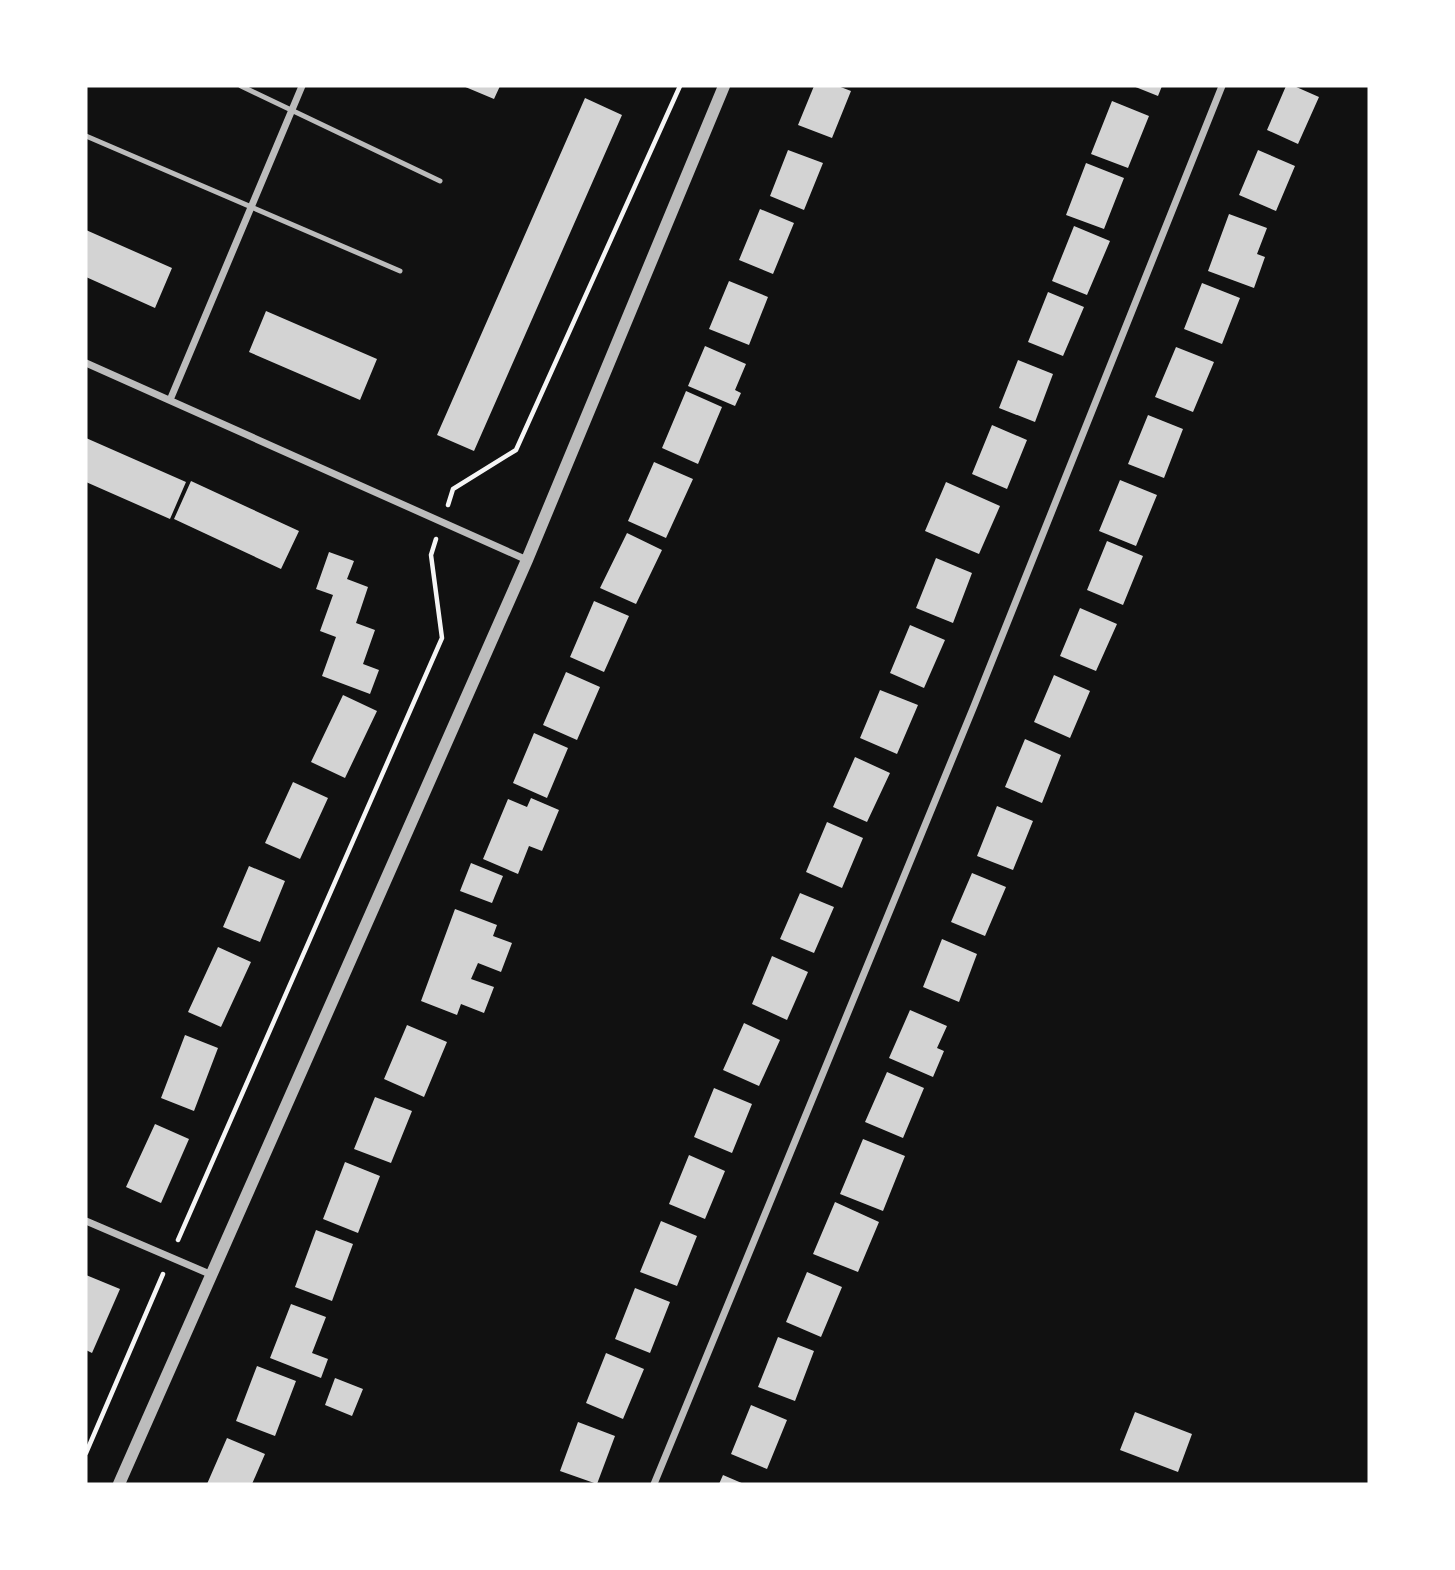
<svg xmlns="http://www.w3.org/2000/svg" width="1455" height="1570" viewBox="0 0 1455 1570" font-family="'Noto Serif',serif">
<rect width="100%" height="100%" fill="#111"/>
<path fill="#d3d3d3" d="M463,86H500L494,99Z
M814,86H838L851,91L832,138L798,125Z
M1133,86H1162L1158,96Z
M1286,86H1294L1319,97L1298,144L1267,130Z
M585,98L622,115L474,451L437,435Z
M1112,101L1149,116L1128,168L1091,154Z
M788,150L823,163L804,210L770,196Z
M1258,150L1295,166L1276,211L1239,195Z
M1086,163L1124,178L1104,229L1066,215Z
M760,209L794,223L773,274L739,260Z
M1229,214L1267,228L1257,254L1265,257L1254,288L1208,271Z
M1074,226L1110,241L1087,295L1052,281Z
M86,230L172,268L155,308L86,277Z
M729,281L768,297L749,345L709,329Z
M1202,283L1240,298L1222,344L1184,329Z
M1048,292L1084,307L1063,356L1028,342Z
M266,311L377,359L360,400L249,352Z
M705,346L746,364L735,390L741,393L735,406L688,386Z
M1176,347L1214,362L1193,412L1155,397Z
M1018,360L1053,374L1035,422L999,408Z
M686,391L722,407L698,464L662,448Z
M1148,415L1183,429L1164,478L1128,464Z
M992,425L1027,440L1007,489L972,474Z
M86,438L186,482L170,519L86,482Z
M654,462L693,479L666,538L628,521Z
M1120,480L1157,495L1136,546L1099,531Z
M191,481L299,531L281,569L174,519Z
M946,482L1000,506L979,554L925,531Z
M627,533L662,550L636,604L600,588Z
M1107,541L1143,556L1123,605L1087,590Z
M329,552L354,561L347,579L368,587L356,623L375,630L363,664L379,670L370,694L322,676L336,637L320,631L333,595L316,589Z
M936,558L972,573L953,623L916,608Z
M594,601L629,616L604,672L570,657Z
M1080,608L1117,624L1096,671L1060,656Z
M910,625L945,640L924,688L890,673Z
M566,672L600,687L577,740L543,725Z
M1054,675L1090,691L1070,738L1034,722Z
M880,690L918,705L897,754L860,738Z
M343,695L377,711L345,778L311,762Z
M534,733L568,748L547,798L513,783Z
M1025,739L1061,755L1042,803L1005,787Z
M855,757L890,773L867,822L833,807Z
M293,782L328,798L300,859L265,843Z
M531,798L559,810L542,851L529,846L518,874L483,859L508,799L527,807Z
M997,806L1033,821L1013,870L977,856Z
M827,822L863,838L842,888L806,872Z
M471,863L503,876L492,903L460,891Z
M249,866L285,881L260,942L223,927Z
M972,873L1006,887L985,936L951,922Z
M800,893L834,907L814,953L780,939Z
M455,909L497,925L493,936L512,943L501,972L478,963L471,979L494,987L484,1013L461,1004L457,1015L421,1001Z
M942,939L977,954L959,1002L923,987Z
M218,947L251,962L221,1027L188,1012Z
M772,956L808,972L787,1020L752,1004Z
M910,1010L947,1026L937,1048L944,1051L933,1077L889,1058Z
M744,1023L780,1040L759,1086L723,1070Z
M407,1025L447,1042L424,1097L384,1079Z
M185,1035L218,1048L194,1111L161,1098Z
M887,1072L924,1088L903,1138L865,1122Z
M714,1088L752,1104L732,1153L694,1137Z
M375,1097L412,1111L391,1163L354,1149Z
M155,1124L189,1139L161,1203L126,1187Z
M863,1139L905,1156L883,1211L840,1194Z
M689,1155L725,1171L705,1219L669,1204Z
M345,1162L380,1176L358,1233L323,1219Z
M835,1202L879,1222L858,1272L813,1254Z
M661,1221L697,1236L677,1286L640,1272Z
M316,1230L353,1244L332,1301L295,1287Z
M807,1272L842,1287L821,1337L786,1322Z
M86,1275L120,1289L92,1353L86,1350Z
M635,1288L670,1302L650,1353L615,1339Z
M291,1304L326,1317L312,1353L328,1359L321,1378L270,1358Z
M778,1337L814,1351L795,1401L758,1387Z
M606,1353L644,1369L623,1419L586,1403Z
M257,1366L296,1381L275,1436L236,1421Z
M335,1378L363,1389L352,1416L325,1405Z
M751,1405L787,1420L767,1469L731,1454Z
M1135,1412L1192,1434L1178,1472L1120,1450Z
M578,1422L615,1436L597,1484L560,1471Z
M227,1438L265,1454L252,1484H207Z
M723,1475L744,1484H719Z"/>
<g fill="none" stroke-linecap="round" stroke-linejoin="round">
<path stroke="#f5f5f5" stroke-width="4.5" d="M448,505L453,489L516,450L680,86
M178,1240L442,638L431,555L436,539
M86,1453L163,1274"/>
<path stroke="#bcbcbc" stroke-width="5" d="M241,86L440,181
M86,136L400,271"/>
<path stroke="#bcbcbc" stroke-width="7" d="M86,363L527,560
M170,400L302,86
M86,1221L212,1275
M654,1484L974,706L1222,86"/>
<path stroke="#bcbcbc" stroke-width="12" d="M119,1484L527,560L724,86"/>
</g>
<rect width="1455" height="1570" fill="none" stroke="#ffffff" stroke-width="175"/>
</svg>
